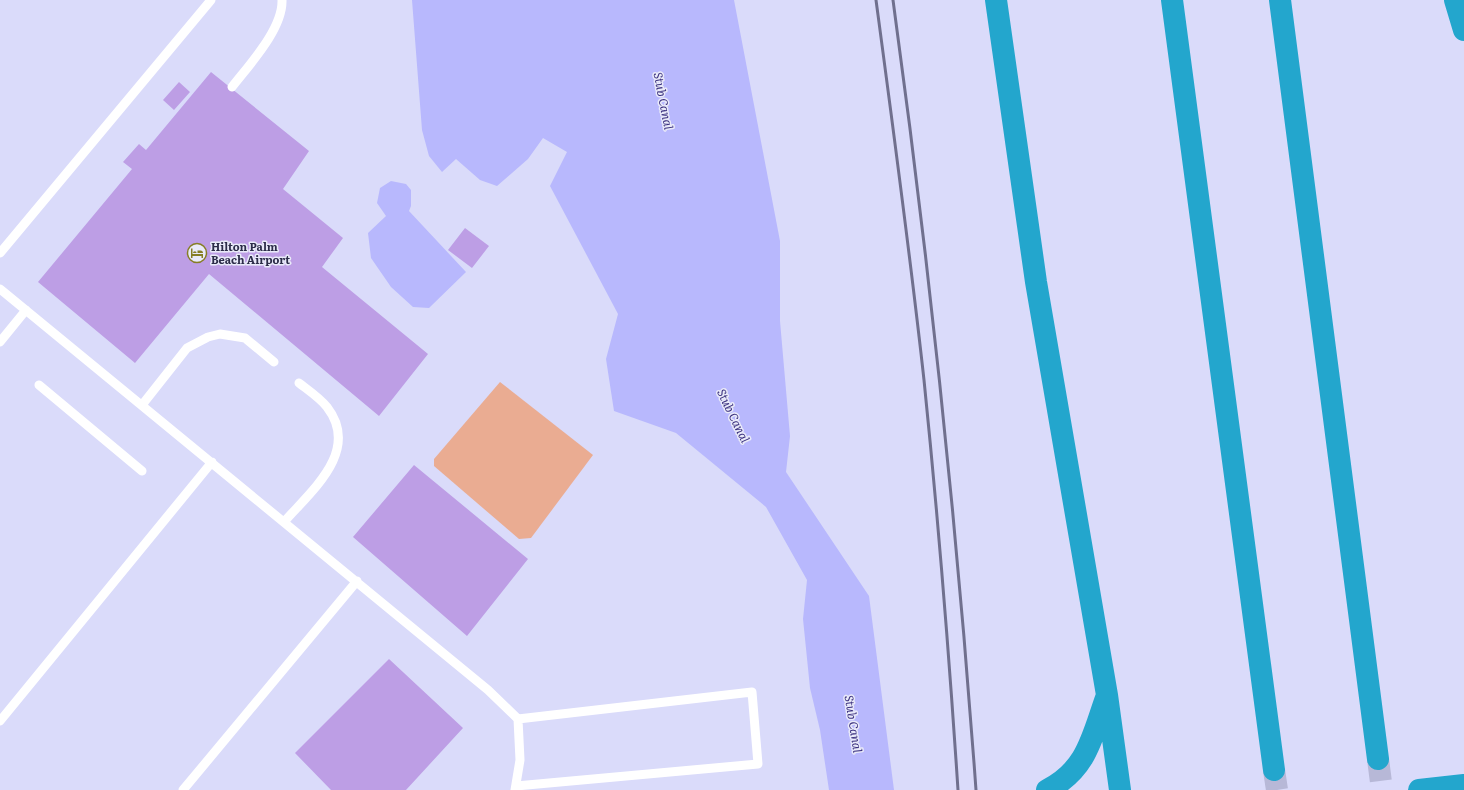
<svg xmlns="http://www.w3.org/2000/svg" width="1464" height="790" viewBox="0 0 1464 790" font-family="Literata,serif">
<rect width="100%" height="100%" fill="#dadbfa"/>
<path fill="#eaac92" d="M500,382L593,455L531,538L519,539L434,466V459Z"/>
<path fill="#b8b8fd" d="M412,0H734L780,241V321L790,436L786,472L869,596L894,790H829L820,730L810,688L803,619L807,580L766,507L676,433L614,411L606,359L618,314L550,186L567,152L543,138L528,159L497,186L480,180L456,159L442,172L429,156L422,130Z
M391,181L406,184L411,190V206L409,211L466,272L429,308L413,307L391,287L371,258L368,233L386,216L377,203L380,188Z"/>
<path fill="#bd9ee5" d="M211,72L309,151L283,189L343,238L322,267L428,354L379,416L209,274L135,363L38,282L132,169L123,162L139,144L146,150Z
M179,82L190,92L174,110L163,100Z
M465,228L489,246L472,268L448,250Z
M414,465L528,559L467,636L353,537Z
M389,659L463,728L406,790H331L295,753Z"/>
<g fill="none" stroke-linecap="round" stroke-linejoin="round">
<path stroke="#b7b8d7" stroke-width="22" stroke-dasharray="22 11" stroke-linecap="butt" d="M1378,759L1382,790
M1274,770L1277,790"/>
<path stroke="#fff" stroke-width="9" d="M232,87C249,65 283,29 282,0
M0,253L211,0
M0,289L488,690L518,719L520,760L515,790
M0,342L26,310
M39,385L142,471
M142,405L187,348L208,337L220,334L245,338L274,362
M284,522C311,491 361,451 327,407C320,398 308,390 299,383
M0,721L212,462
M516,786L758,764L752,692L518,719
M183,790L357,581"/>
<path stroke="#23a6cd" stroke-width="22" d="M996,0L1036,282L1107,695L1120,790
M1172,0L1274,770
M1280,0L1378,759
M1455,0L1464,30
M1047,790C1087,770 1092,737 1106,698
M1419,790L1464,785"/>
<path stroke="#70708e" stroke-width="3" d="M876,0C893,127 910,253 924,380C938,517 949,653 958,790
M893,0C929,262 957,526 976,790"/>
</g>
<defs>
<g id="hotel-ring" transform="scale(1)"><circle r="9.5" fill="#e9eaf9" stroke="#867e25" stroke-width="1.5"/><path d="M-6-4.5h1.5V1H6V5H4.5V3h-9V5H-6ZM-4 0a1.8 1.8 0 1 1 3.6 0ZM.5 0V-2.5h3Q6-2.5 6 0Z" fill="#867e25"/></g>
</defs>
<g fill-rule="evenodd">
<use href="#hotel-ring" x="197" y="253"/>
</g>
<g text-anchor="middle" stroke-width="3" stroke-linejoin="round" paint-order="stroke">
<g font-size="11" font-weight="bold" fill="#2c2c49" stroke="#e9eaf9" text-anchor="start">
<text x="211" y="251">Hilton Palm<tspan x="211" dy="13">Beach Airport</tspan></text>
</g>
<g font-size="12" font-style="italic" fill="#3b317f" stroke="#e9eaf9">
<text transform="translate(663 101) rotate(79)" y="4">Stub Canal</text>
<text transform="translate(733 416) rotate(64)" y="4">Stub Canal</text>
<text transform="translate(853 724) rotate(81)" y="4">Stub Canal</text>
</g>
</g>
</svg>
